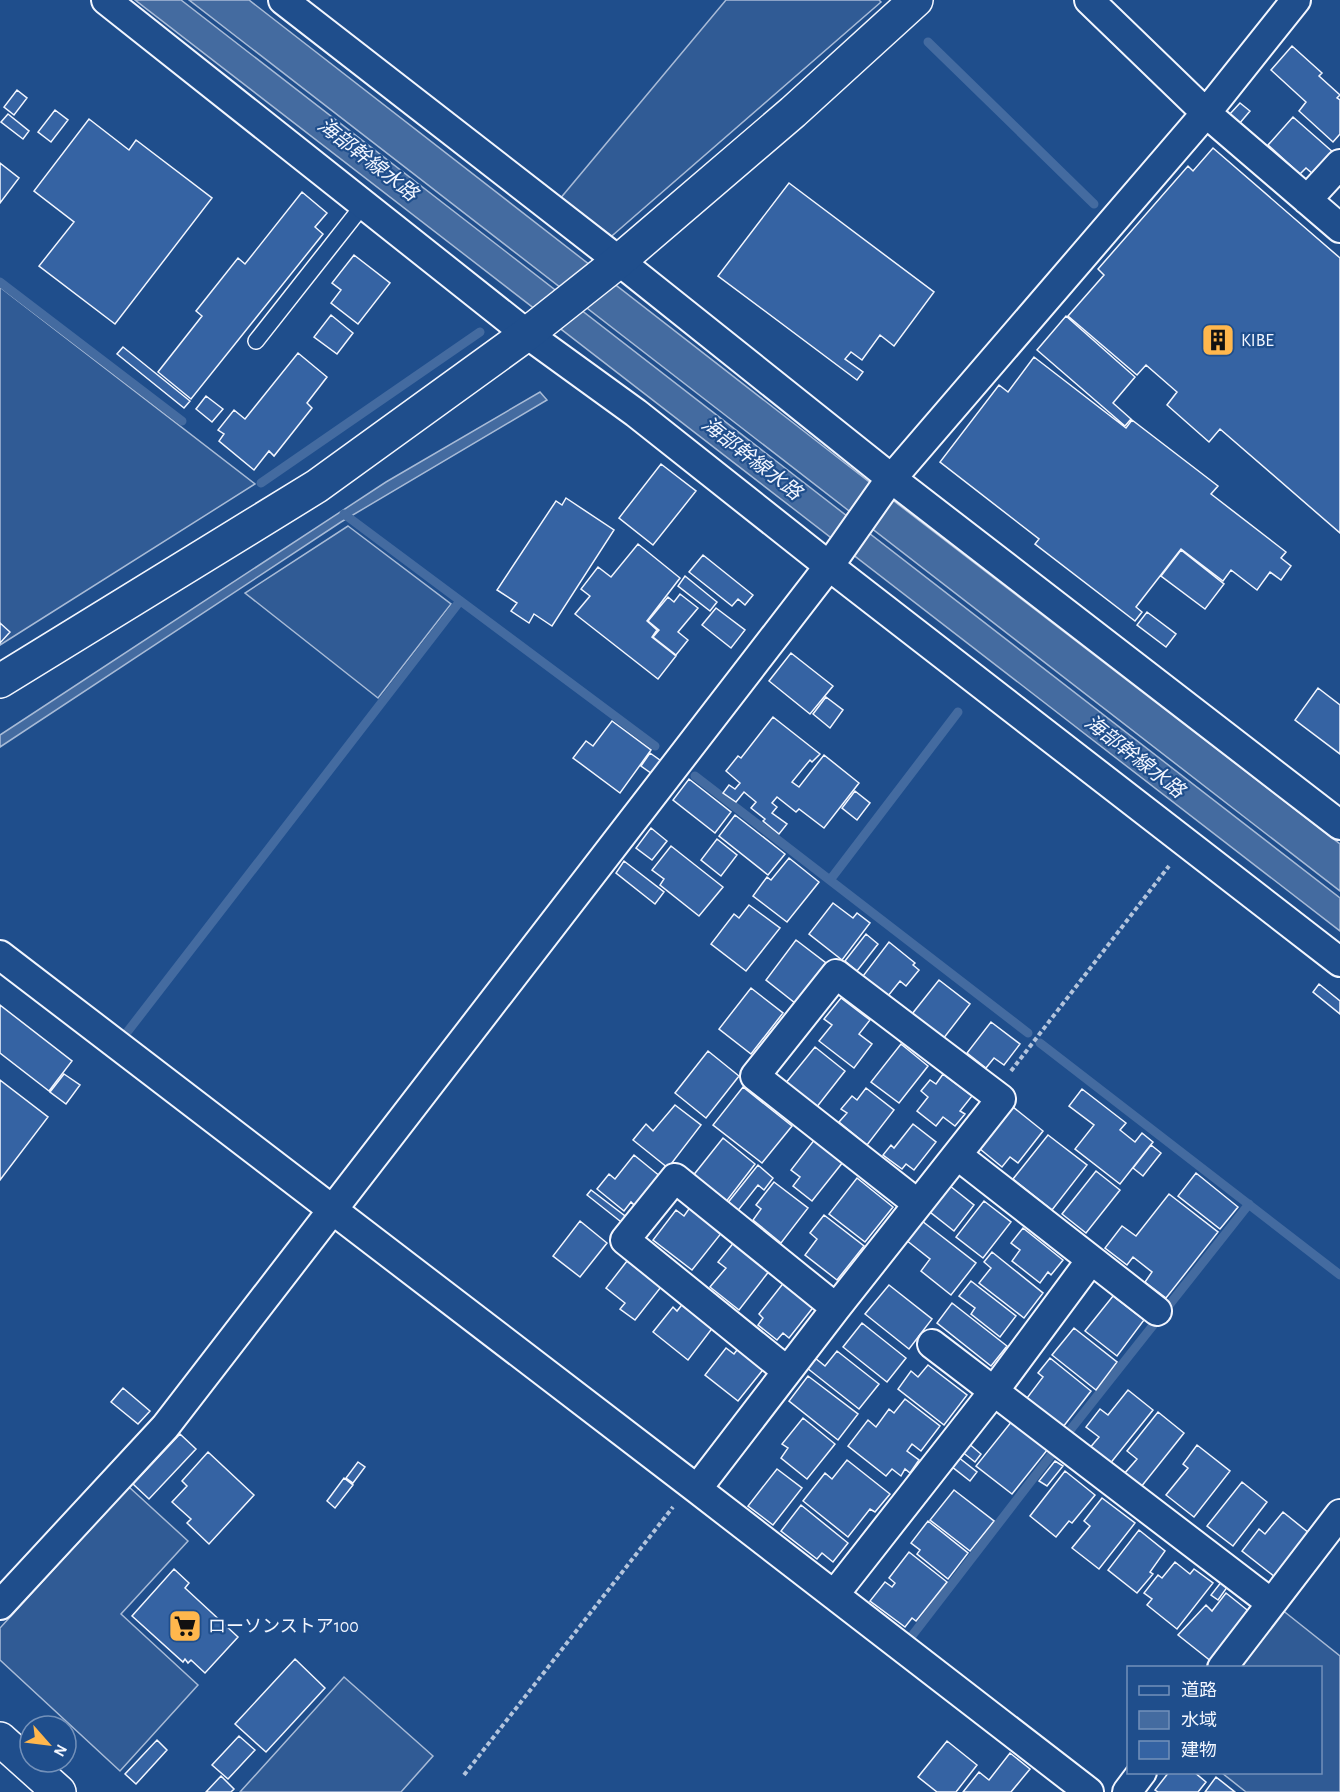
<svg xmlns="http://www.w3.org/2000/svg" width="1340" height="1792" viewBox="0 0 1340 1792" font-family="'Alegreya Sans','Noto Sans JP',sans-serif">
<rect width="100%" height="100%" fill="#1f4e8c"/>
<path fill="#305b95" stroke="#a8bbd7" stroke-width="1.5" d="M726,0H879L881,2L606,241L559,200Z
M0,287L255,484L0,645Z
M348,526L451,604L378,698L245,593Z
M129,1487L188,1541L121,1614L198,1685L120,1771L0,1660V1628Z
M1281,1609L1340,1656V1792H1246L1222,1773L1320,1772V1668L1237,1667Z
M344,1677L433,1756L401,1792H240Z"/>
<path fill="#446ba0" stroke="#a8bbd7" stroke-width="1.5" d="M135,0H181L1340,898V931Z
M189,0H249L877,488L1340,844V891Z
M540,392L547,400L341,522L0,747V735L386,482Z"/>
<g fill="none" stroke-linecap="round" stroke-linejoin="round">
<path stroke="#446ba0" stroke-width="9" d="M928,42L1094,204
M0,282L182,421
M261,483L480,332
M344,514L655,746
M695,776L1028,1033
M830,880L958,712
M128,1031L460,601
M1040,1043L1340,1275
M1071,1429L1249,1204
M911,1637L1052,1454"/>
</g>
<path fill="#3563a3" stroke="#f2f6ff" stroke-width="1.5" d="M1292,46L1322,73L1319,76L1340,95L1337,98L1340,100V134L1333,142L1299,111L1306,102L1271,70Z
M17,90L27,98L14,115L4,107Z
M1240,103L1250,111L1239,124L1229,115Z
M55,110L68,120L51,142L38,132Z
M8,114L29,131L23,139L1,122Z
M1293,117L1334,153L1314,175L1306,168L1300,174L1268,145Z
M89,119L129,150L136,140L212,198L115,324L39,266L74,222L34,191Z
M1213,148L1340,258V533L1220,429L1209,442L1167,405L1177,392L1146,365L1137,375L1068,316L1104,275L1098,269L1188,166L1193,171Z
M0,163L19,178L0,203Z
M789,183L934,292L894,346L880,335L862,360L851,352L845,359L863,372L857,380L718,276Z
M302,192L327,213L315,227L323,234L191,399L158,372L202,316L196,311L238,258L245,264Z
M354,255L390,283L358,324L331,303L341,290L332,283Z
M331,315L353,333L337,354L314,337Z
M1066,316L1135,377L1113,403L1131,419L1125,426L1037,350Z
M123,347L190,401L184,408L117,354Z
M298,353L327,377L307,403L312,408L274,456L269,451L254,470L219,441L224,434L218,430L234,410L245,419Z
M1034,357L1126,428L1132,420L1218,486L1211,494L1286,552L1281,558L1291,566L1281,580L1270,572L1257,590L1231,570L1223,581L1181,549L1136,607L1142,612L1135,621L1035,544L1039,539L940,462L999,385L1008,392Z
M206,396L223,409L212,422L196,409Z
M661,464L696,491L653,545L619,518Z
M566,498L614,530L552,626L534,614L529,623L511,611L517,603L497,590L556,501L562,505Z
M638,544L680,578L647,621L657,630L652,637L676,656L658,679L575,614L590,596L581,589L598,567L611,577Z
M1181,550L1224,584L1205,609L1161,576Z
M703,555L753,595L745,605L738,599L732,606L689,572Z
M685,576L717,602L710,611L678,586Z
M680,594L698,608L678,632L688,640L676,655L653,637L659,630L648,621L668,597L674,602Z
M716,608L745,630L731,648L702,625Z
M1147,612L1176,634L1166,647L1137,625Z
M0,623L10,632L0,643Z
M791,653L833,686L810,714L769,681Z
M1318,688L1340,705V754L1295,720Z
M826,697L843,710L830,728L813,714Z
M773,717L820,754L812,762L810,760L792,782L799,787L824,755L859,783L824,828L799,809L796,812L777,797L772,803L777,807L772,813L787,824L779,834L763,821L765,819L751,808L756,802L744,792L736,802L723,793L729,785L735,789L740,783L726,771L738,756L741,758Z
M612,721L651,750L620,793L573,758L586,741L593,746Z
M650,753L664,763L655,776L641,766Z
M689,779L731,812L715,833L673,800Z
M855,791L870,803L857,820L842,808Z
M735,815L785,854L768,875L719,836Z
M651,828L667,841L652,860L636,848Z
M717,839L737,855L721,876L701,860Z
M671,846L723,887L699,916L660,885L664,879L652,870Z
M789,858L819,882L787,922L753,896L767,877L771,880Z
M624,861L664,892L655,904L616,873Z
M833,903L853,918L857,913L870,923L842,960L809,934Z
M749,905L780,928L746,971L711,944L734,914L739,918Z
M866,934L878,944L857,971L845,961Z
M796,940L826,963L795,1003L766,980Z
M889,942L915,963L913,965L919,970L906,986L900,981L888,996L863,976Z
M939,980L970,1004L943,1039L912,1014Z
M1319,984L1340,1001V1014L1313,992Z
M751,988L783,1013L751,1054L719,1029Z
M841,998L870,1020L859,1034L872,1044L854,1068L819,1041L832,1025L824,1019Z
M0,1005L72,1061L49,1091L0,1053Z
M991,1022L1020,1044L1004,1065L994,1058L986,1068L967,1053Z
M901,1044L928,1066L899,1103L871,1082Z
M815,1047L845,1071L816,1108L785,1084Z
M708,1051L739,1076L706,1118L675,1093Z
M64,1074L80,1085L66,1104L50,1092Z
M943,1074L972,1096L960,1111L965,1114L955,1126L943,1117L936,1126L917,1111L928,1097L921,1091L930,1080L936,1084Z
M0,1080L48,1117L0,1180Z
M743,1087L792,1126L762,1163L713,1125Z
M866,1088L894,1110L867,1145L839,1122L847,1113L841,1109L852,1096L857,1100Z
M1082,1089L1126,1123L1120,1130L1135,1142L1142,1133L1153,1142L1120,1184L1075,1149L1094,1125L1069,1106Z
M675,1105L701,1125L668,1168L633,1140L646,1124L653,1131Z
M1013,1107L1043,1131L1018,1163L1010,1157L1002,1167L980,1149Z
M913,1124L936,1142L914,1170L906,1164L902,1169L883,1155L891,1145L894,1148Z
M1048,1135L1087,1165L1052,1210L1013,1179Z
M723,1138L755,1164L725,1203L692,1177Z
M815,1139L843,1162L812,1201L793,1186L800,1177L791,1170Z
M1151,1145L1161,1153L1143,1176L1133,1168Z
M634,1155L661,1177L637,1208L631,1202L624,1211L597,1189L609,1174L615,1179Z
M758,1165L773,1178L764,1190L758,1185L736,1213L726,1205Z
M1096,1171L1120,1190L1086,1233L1062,1214Z
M1196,1173L1238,1207L1220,1229L1178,1196Z
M857,1178L893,1207L865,1242L829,1214Z
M774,1182L808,1208L781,1243L753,1220L761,1209L756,1205Z
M950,1186L974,1205L954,1231L930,1212Z
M591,1190L629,1219L625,1225L587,1195Z
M1169,1194L1218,1232L1166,1298L1145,1282L1152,1272L1133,1257L1127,1265L1105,1248L1122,1226L1136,1236Z
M984,1201L1011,1222L983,1258L956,1237Z
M691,1206L723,1231L692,1270L653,1240L676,1210L684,1216Z
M824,1215L864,1246L837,1280L805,1255L817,1239L810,1233Z
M580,1221L607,1243L580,1277L553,1256Z
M922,1221L976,1263L951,1295L921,1271L930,1259L906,1240Z
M1023,1228L1063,1260L1051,1275L1048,1272L1040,1283L1012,1261L1020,1250L1011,1243Z
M735,1241L770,1270L739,1310L710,1287L726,1268L718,1262Z
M992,1252L1043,1293L1024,1318L979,1283L991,1268L984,1262Z
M627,1261L661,1287L635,1320L620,1309L625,1303L606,1288Z
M785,1281L815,1305L789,1338L783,1333L777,1340L758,1325L763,1318L759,1314Z
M971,1281L1016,1316L1000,1337L971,1314L975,1308L959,1296Z
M889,1285L932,1319L909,1349L865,1314Z
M1113,1296L1144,1320L1117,1356L1085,1331Z
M684,1302L714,1326L688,1360L653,1332L673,1307L677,1311Z
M952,1303L1007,1346L991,1366L937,1323Z
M862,1323L906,1358L887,1382L843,1347Z
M1074,1328L1117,1362L1096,1390L1052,1355Z
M740,1346L766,1366L738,1401L705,1375L726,1348L734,1354Z
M837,1351L879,1384L859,1409L807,1368L815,1358L825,1366Z
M1050,1358L1091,1391L1063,1427L1027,1398L1043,1377L1038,1373Z
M928,1365L967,1395L944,1425L898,1389L911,1371L918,1377Z
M808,1376L858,1414L838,1440L789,1401Z
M123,1388L150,1411L138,1424L111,1402Z
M1128,1390L1153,1410L1109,1465L1088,1450L1099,1437L1086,1427L1100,1409L1108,1415Z
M905,1399L940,1426L921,1451L912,1444L907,1451L919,1460L910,1473L905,1469L901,1476L892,1469L886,1476L848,1446L868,1420L876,1427L889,1409L894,1413Z
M1158,1412L1184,1433L1141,1487L1124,1474L1137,1459L1127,1451Z
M803,1418L835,1444L807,1479L781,1458L788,1448L782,1444Z
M1012,1421L1048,1449L1012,1494L976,1466Z
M180,1434L196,1449L149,1499L133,1484Z
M968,1443L981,1454L975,1462L961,1451Z
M1197,1445L1230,1471L1194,1517L1166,1495L1188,1468L1183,1464Z
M208,1452L254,1495L209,1544L187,1523L191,1519L172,1502L187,1486L182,1481Z
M958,1457L977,1472L970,1481L951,1466Z
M847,1460L890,1494L875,1512L870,1509L848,1537L803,1501L825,1473L832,1479Z
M1055,1461L1063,1466L1047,1486L1039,1481Z
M358,1462L365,1467L353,1483L346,1478Z
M777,1469L802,1488L773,1525L748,1506Z
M1065,1471L1095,1495L1072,1523L1069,1521L1056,1537L1030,1516Z
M344,1478L353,1485L335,1508L327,1501Z
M1242,1482L1267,1502L1233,1546L1207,1526Z
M954,1490L994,1521L970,1551L930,1520Z
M1102,1498L1135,1523L1099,1569L1072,1548L1090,1526L1084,1521Z
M801,1505L848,1543L833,1562L822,1553L817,1559L781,1531Z
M1283,1512L1309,1533L1275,1577L1242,1551L1259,1529L1265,1534Z
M928,1521L968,1553L948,1579L917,1554L920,1550L911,1543Z
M1139,1530L1165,1551L1150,1572L1153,1574L1137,1593L1108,1570Z
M909,1552L947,1582L916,1621L912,1618L905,1627L870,1601L885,1582L892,1587L895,1583L889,1578Z
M1175,1562L1190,1574L1194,1569L1213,1583L1177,1629L1147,1605L1152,1599L1144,1593L1158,1575L1162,1578Z
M174,1569L189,1583L185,1588L238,1637L205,1673L191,1660L188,1663L185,1659L183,1662L132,1616Z
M1222,1581L1228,1586L1218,1600L1211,1595Z
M1226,1593L1251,1613L1212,1662L1178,1635L1206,1605L1212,1611Z
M295,1659L325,1688L266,1752L235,1724Z
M239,1736L255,1750L228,1779L212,1765Z
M157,1740L167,1750L136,1784L125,1774Z
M947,1741L977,1765L956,1792H937L918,1777Z
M1010,1753L1030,1769L1011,1792H963L979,1772L989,1780Z
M1169,1772H1194L1206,1782L1198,1792H1158L1155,1790Z
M221,1776L234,1789L231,1792H206Z
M1216,1777L1235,1792H1205Z"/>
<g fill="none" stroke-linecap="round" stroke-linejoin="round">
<g stroke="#f2f6ff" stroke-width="18">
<path id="service" d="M256,341L364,204"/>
</g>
<g stroke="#f2f6ff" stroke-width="32">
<path id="minor" d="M106,0L527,334L636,413L829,566L1340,962
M283,0L619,261L892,479L1340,825
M1089,0L1206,113L1340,228
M1307,200L1340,164
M0,955L697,1489L1089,1792
M957,1155L1157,1311
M932,1344L1271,1603
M787,1371L625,1240L675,1178L836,1308
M697,1489L836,1308L1001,1099L836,974L755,1076L918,1204
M834,1595L994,1391L1091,1260
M0,1605L165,1427L829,566L886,485L1206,113L1296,0
M1222,1668L1340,1514
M1127,1792L1142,1772"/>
</g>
<g stroke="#f2f6ff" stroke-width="36">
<path id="tertiary" d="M0,681L317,486L527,334L619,261L793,112L916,0"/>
</g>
<g stroke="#f2f6ff" stroke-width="36">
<path id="secondary" d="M0,1739L59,1792"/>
</g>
<path stroke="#b3c4dc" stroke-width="4" stroke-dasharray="4.5 3" stroke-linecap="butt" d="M1011,1071L1169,866
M464,1775L673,1507"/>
<use href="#service" stroke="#1f4e8c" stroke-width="15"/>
<use href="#minor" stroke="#1f4e8c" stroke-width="28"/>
<use href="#tertiary" stroke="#1f4e8c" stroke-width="33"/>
<use href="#secondary" stroke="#1f4e8c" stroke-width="33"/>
</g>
<defs>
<g id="building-square" transform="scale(1.725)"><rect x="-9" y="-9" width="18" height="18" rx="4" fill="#ffb74d" stroke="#1f4e8c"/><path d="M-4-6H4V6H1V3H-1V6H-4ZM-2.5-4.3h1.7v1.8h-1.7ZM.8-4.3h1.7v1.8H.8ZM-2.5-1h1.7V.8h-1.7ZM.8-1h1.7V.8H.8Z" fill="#111"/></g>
<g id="supermarket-square" transform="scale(1.725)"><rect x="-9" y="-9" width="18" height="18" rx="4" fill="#ffb74d" stroke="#1f4e8c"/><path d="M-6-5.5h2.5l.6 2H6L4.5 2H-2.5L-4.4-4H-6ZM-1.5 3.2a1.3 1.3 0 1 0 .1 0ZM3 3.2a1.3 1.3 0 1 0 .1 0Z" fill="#111"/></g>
</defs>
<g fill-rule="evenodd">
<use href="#building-square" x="1218" y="340"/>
<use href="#supermarket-square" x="185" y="1626"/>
</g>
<g text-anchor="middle" stroke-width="4.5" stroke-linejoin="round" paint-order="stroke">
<g font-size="18" fill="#f2f6ff" stroke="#1f4e8c" text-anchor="start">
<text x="1241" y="346">KIBE</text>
<text x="208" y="1632">ローソンストア100</text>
</g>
<g font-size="20" font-style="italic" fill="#f2f6ff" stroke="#1f4e8c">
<text transform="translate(368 159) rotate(38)" y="7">海部幹線水路</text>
<text transform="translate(752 458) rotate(38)" y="7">海部幹線水路</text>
<text transform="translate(1135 756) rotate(38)" y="7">海部幹線水路</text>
</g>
</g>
<rect x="1127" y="1666" width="195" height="108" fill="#1f4e8c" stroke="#7391ba" stroke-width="1.5"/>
<rect x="1139" y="1686" width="30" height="9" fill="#1f4e8c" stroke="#7391ba" stroke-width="1.5"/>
<text x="1181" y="1696" font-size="18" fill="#f2f6ff">道路</text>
<rect x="1139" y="1711" width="30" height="18" fill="#446ba0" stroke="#7391ba" stroke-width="1.5"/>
<text x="1181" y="1726" font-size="18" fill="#f2f6ff">水域</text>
<rect x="1139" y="1741" width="30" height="18" fill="#3563a3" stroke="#7391ba" stroke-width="1.5"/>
<text x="1181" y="1756" font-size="18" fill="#f2f6ff">建物</text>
<g transform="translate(48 1744) rotate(118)"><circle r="28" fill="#1f4e8c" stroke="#7391ba" stroke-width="1.5"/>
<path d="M0-4.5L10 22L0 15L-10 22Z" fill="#ffb74d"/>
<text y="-9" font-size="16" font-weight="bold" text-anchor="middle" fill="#f2f6ff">N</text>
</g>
</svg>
